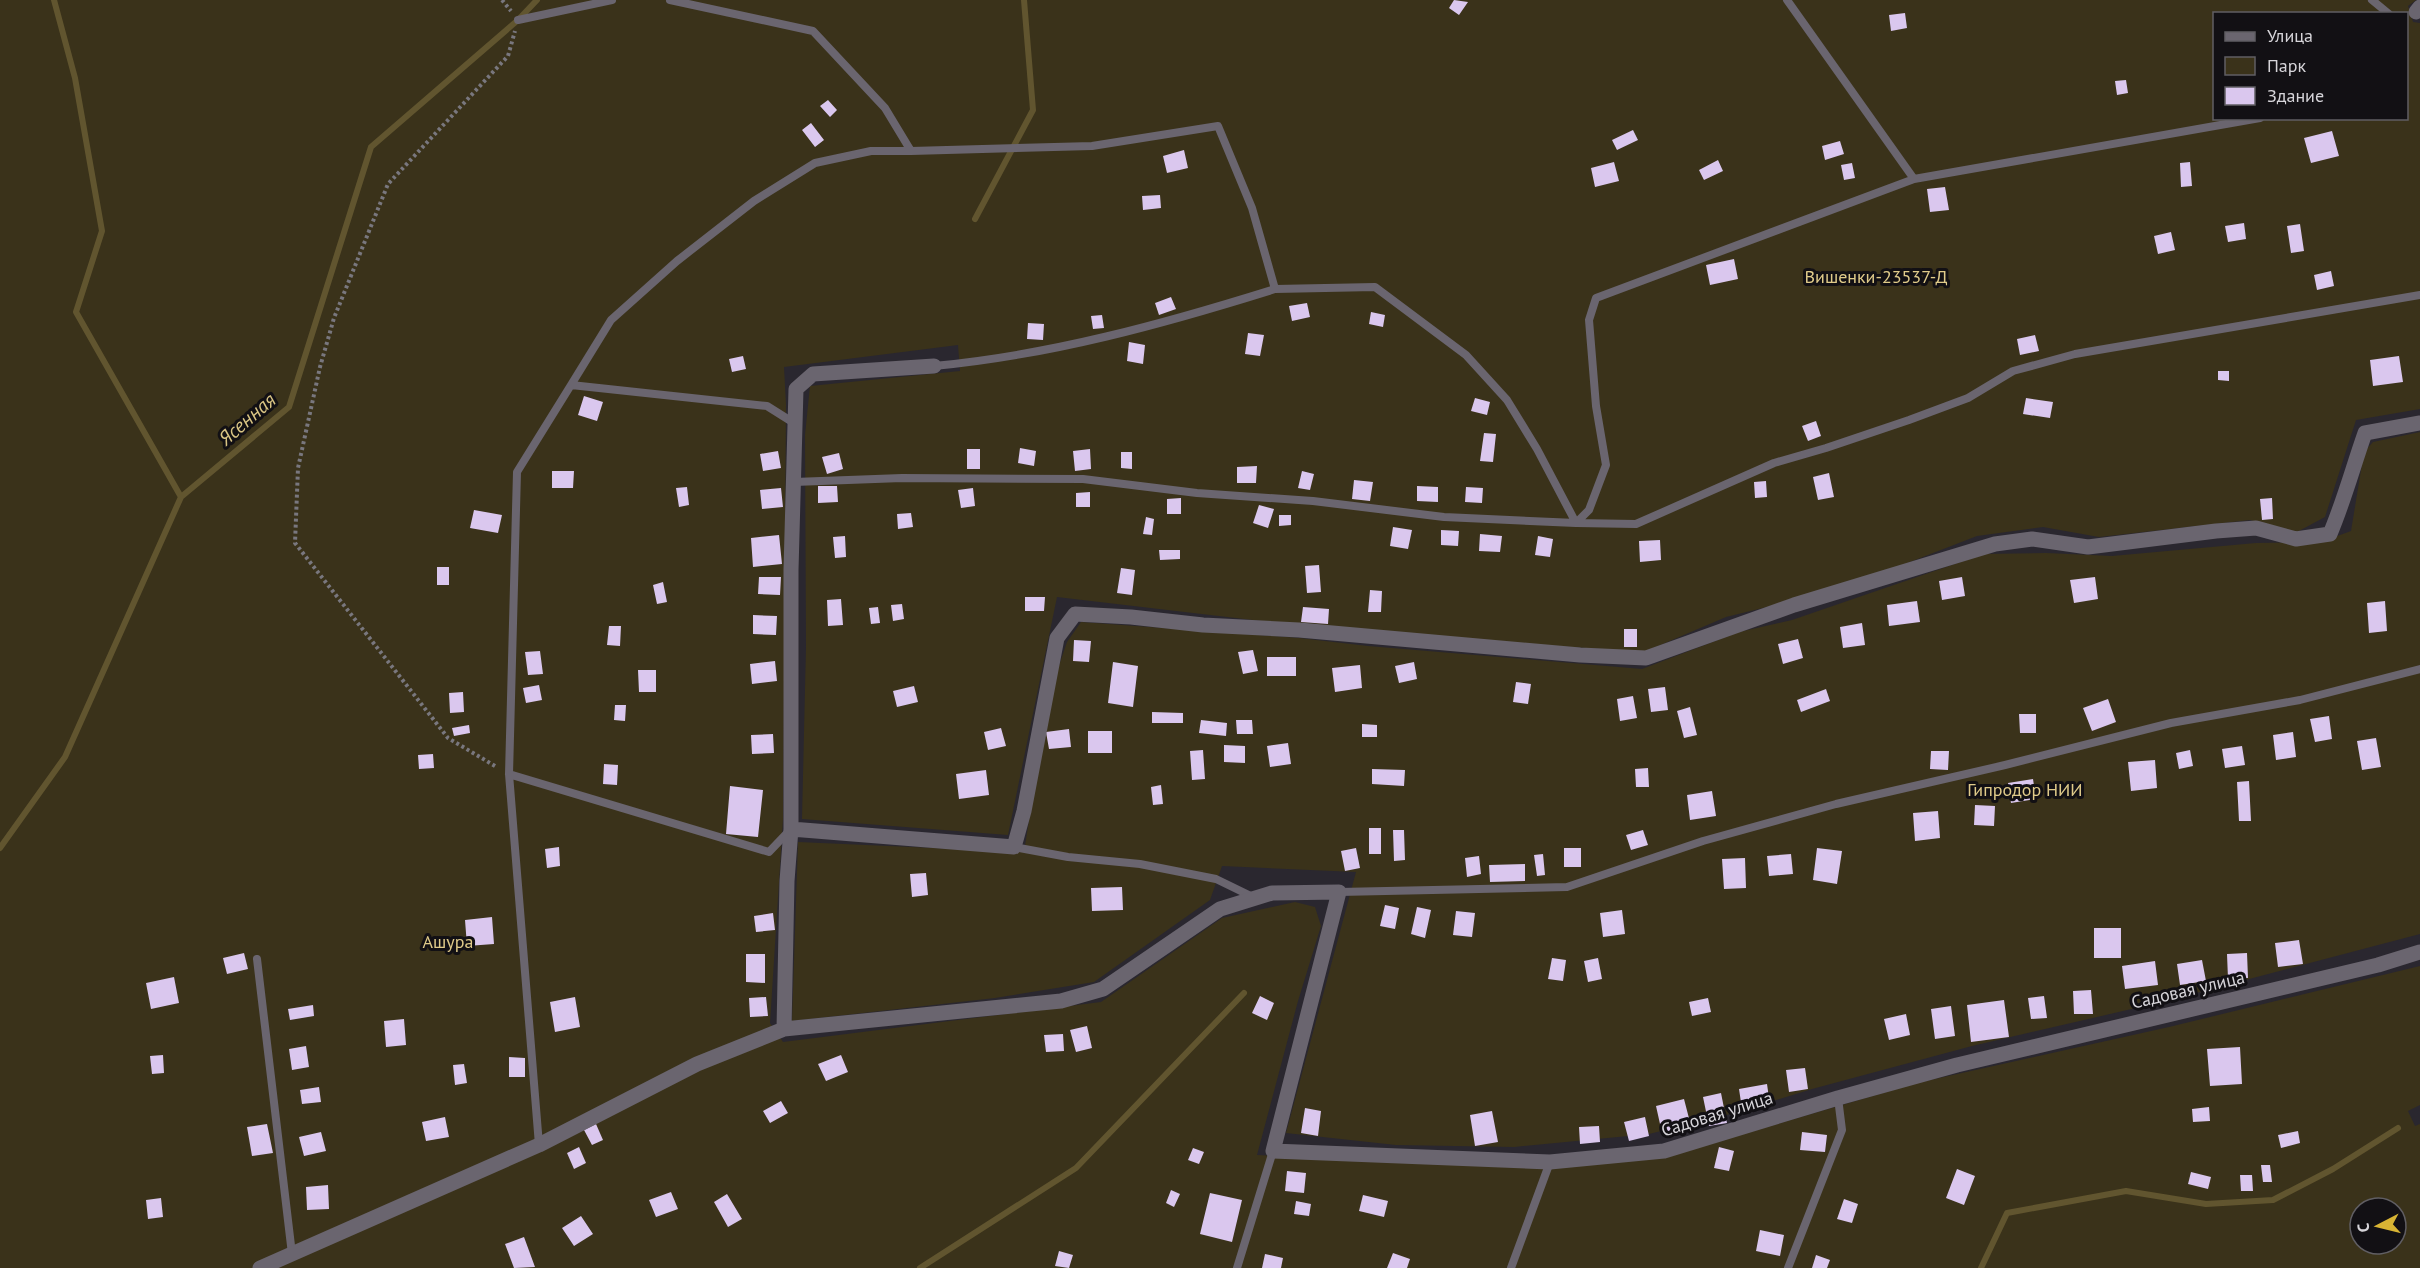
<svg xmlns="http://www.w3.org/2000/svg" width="2420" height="1268" viewBox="0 0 2420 1268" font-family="'PT Sans',sans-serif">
<rect width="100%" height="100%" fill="#2a272f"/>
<path fill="#3a321a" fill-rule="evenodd" d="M0,0H2416L2408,6L2413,22L2420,23V409L2356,420L2325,517L2297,532L2250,520L2099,537L2043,527L1977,536L1840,589L1726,617L1644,652L1364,633L1057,597L1008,835L802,819L806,647L805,435L810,386L960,371L958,345L784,367L786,405L783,819L770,1023L783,1042L1101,1002L1222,918L1295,902L1315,907L1321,926L1298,1001L1257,1155L1526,1168L1661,1158L1917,1083L2169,1027L2420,966V1105L2408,1111L2415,1126L2420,1124V1268H0ZM2214,14H2406V118H2214ZM2360,1208H2396V1244H2360Z
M2420,432V934L2166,1001L1972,1046L1812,1089L1734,1113L1649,1134L1514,1147L1396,1145L1286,1133L1356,872L1222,866L1210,900L1094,982L995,998L792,1021L798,842L1024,852L1049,695L1067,642L1081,622L1299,638L1368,646L1642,669L1739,632L1792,620L1984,554L2046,553L2112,556L2256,543L2321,542L2351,531L2364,452L2373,442Z"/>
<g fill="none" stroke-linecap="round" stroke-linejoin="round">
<path stroke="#61552f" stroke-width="6" d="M54,0L75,78L102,231L76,312L181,497
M975,219L1033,110L1024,0
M0,848L65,757L181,497L289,407L371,147L518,20L537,0
M920,1268L1076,1168L1244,993
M1981,1268L2007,1213L2126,1191L2206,1204L2273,1200L2333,1169L2398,1128"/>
</g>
<path fill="#dac7ee" d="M1454,0L1468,2L1459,15L1449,8Z
M1905,13L1907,28L1891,31L1889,15Z
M2126,80L2128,93L2117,95L2115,81Z
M828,100L837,110L830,117L820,106Z
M811,123L824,140L815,147L802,130Z
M1633,130L1638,140L1617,150L1612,140Z
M2332,131L2339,156L2311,163L2304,138Z
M1840,141L1844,154L1825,160L1822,146Z
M1184,150L1188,168L1167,173L1163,156Z
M1718,160L1723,171L1704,180L1699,170Z
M1614,162L1619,181L1595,187L1591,168Z
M2190,162L2192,186L2181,187L2180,163Z
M1852,163L1855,178L1844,180L1841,165Z
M1945,187L1949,210L1930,212L1927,189Z
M1160,195L1161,208L1143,210L1142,196Z
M2244,223L2246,239L2228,242L2225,226Z
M2300,224L2304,251L2291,253L2287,226Z
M2171,232L2175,250L2158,254L2154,236Z
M1734,259L1738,279L1710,285L1706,265Z
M2331,271L2334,286L2317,290L2314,275Z
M1171,297L1176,309L1159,315L1155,303Z
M1307,303L1310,317L1292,321L1289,306Z
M1371,312L1385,315L1383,327L1369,324Z
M1102,315L1104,328L1093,329L1091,316Z
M1028,323L1044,324L1043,340L1027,339Z
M1248,333L1264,335L1260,356L1245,354Z
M2035,335L2039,351L2020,355L2017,339Z
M1129,342L1145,345L1143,364L1127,361Z
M743,356L746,369L732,372L729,359Z
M2399,356L2403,382L2373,386L2370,360Z
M2218,371H2229V381L2218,380Z
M584,396L603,402L597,421L578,415Z
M1475,398L1490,402L1487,415L1471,411Z
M2026,398L2053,402L2050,418L2023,414Z
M1816,421L1821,436L1808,441L1802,426Z
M1484,433L1496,434L1493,462L1480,461Z
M1020,448L1036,451L1034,466L1018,463Z
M967,449H980V469H967Z
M1090,449L1091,469L1075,471L1073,451Z
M778,451L781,468L763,471L760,454Z
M1121,452H1132V469L1121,468Z
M839,453L843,469L827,474L822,457Z
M1257,466L1256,483H1237V467Z
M552,471H574L573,488H552Z
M1302,471L1314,474L1310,490L1298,488Z
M1829,473L1834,497L1818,500L1813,477Z
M1354,480L1373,482L1370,501L1352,499Z
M1766,481L1767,497L1755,498L1754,482Z
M818,486H837L838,502L818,503Z
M1417,486L1438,487V502L1417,501Z
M687,487L689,505L679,507L676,488Z
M1466,487L1483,488L1482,503L1465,502Z
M781,488L783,507L762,509L760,490Z
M973,488L975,506L961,508L958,490Z
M1090,492V507H1076V493Z
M1181,498V514H1167V499Z
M2272,498L2273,519L2262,520L2260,499Z
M1259,505L1274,509L1268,528L1253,523Z
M474,510L502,515L498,533L470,528Z
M911,513L913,527L898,529L897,514Z
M1279,515H1291V525L1279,526Z
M1146,517L1154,519L1152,535L1143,534Z
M1393,527L1412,530L1408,549L1390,546Z
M1441,530L1459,531L1458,546L1441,545Z
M1480,534L1502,536L1500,552L1479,551Z
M779,535L782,564L753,567L751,538Z
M845,536L846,557L835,558L833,537Z
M1538,536L1553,539L1550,557L1535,555Z
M1660,540L1661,560L1640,562L1639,541Z
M1159,550H1180V559L1160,560Z
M1319,565L1321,592L1307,593L1305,566Z
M437,567H449V585H437Z
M1121,568L1135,570L1132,595L1117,593Z
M759,577H781L780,595L758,594Z
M1962,577L1965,596L1942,600L1939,581Z
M2095,577L2098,599L2074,603L2070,580Z
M663,582L667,602L657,604L653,585Z
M1370,590L1382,591L1381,612H1368Z
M1025,597H1045L1044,611H1025Z
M841,599L843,625L828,626L827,600Z
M1917,601L1920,622L1889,626L1887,605Z
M2385,601L2387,631L2369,633L2367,603Z
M902,604L904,619L893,621L891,605Z
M878,607L880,623L871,624L869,608Z
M1303,607L1329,609L1328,624L1301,622Z
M753,615L777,616L776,635L753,634Z
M1862,623L1865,645L1843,648L1840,627Z
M609,626H621L620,646L607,645Z
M1624,629H1637V647H1624Z
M1798,639L1803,658L1783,664L1778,644Z
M1074,640L1091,641L1089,662L1073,661Z
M1253,650L1258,671L1243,674L1238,652Z
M540,651L543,674L528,675L525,652Z
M1267,657H1296V676H1267Z
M775,661L777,681L752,684L750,664Z
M1113,662L1138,666L1133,707L1108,703Z
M1414,662L1417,679L1399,683L1395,666Z
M1360,665L1362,688L1335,692L1332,668Z
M638,670H656V692H639Z
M1516,682L1531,684L1528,704L1513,702Z
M539,685L542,700L526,703L523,688Z
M914,686L918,702L897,707L893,691Z
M1665,687L1668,710L1651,712L1648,689Z
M1826,689L1830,701L1801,712L1797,700Z
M463,692L464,712L450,713L449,693Z
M1633,696L1637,718L1620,721L1617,699Z
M2108,699L2116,722L2092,731L2083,708Z
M615,705H626L625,721L614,720Z
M1690,707L1697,735L1684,738L1677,711Z
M1152,712L1183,713V723H1152Z
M2019,714H2036V733H2020Z
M2329,716L2332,739L2315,742L2310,719Z
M1201,720L1227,723L1226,736L1199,733Z
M1236,720H1252L1253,734H1237Z
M1362,724L1377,725V737H1362Z
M469,725L470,733L454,736L452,728Z
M1001,728L1006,746L988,750L984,732Z
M1069,729L1071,747L1049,749L1046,732Z
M1088,731H1112V753H1088Z
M2293,732L2296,757L2276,760L2273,735Z
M773,734L774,753L752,754L751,735Z
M2376,738L2381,767L2362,770L2357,741Z
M1288,743L1291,764L1270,767L1267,746Z
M1224,745L1245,746V763L1224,762Z
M2242,746L2245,765L2225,768L2222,749Z
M1203,750L1205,779L1192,780L1190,751Z
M2190,750L2193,766L2179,769L2176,753Z
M1931,751H1949L1948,770L1930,769Z
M433,754L434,768L419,769L418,755Z
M2155,760L2157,788L2131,791L2128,762Z
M604,764L618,765L617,785L603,784Z
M1648,768L1649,787H1636L1635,769Z
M1372,769L1405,770L1404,786L1372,784Z
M986,770L989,795L959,799L956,774Z
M2033,779L2036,799L2011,803L2008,783Z
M2249,781L2251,821H2239L2237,782Z
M1161,785L1163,804L1153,805L1151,787Z
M730,786L763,790L758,837L726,834Z
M1712,791L1716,816L1690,820L1687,795Z
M1975,805L1995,806L1994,826L1974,825Z
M1938,811L1940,838L1915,841L1913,813Z
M1369,828H1381V854H1369Z
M1393,830H1404L1405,860L1394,861Z
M1643,830L1648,845L1631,850L1626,835Z
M559,847L560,866L547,868L545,849Z
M1356,848L1360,868L1345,871L1341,851Z
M1564,848H1581V867H1564Z
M1817,848L1842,851L1837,884L1813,880Z
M1543,854L1545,875L1537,876L1534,855Z
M1791,854L1793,874L1769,876L1767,856Z
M1479,856L1481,874L1467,877L1465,858Z
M1745,858L1746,888L1724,889L1722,859Z
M1525,864V881L1490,882L1489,865Z
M926,873L928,895L912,897L910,874Z
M1122,887L1123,910L1092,911L1091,888Z
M1385,905L1399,908L1395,929L1380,926Z
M1417,907L1431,910L1425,938L1411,934Z
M1622,910L1625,934L1603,937L1600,913Z
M1456,911L1475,913L1472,937L1453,935Z
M773,913L775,930L756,932L754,916Z
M492,917L494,944L467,946L465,920Z
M2094,928H2121V958H2094Z
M2299,940L2303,964L2278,967L2275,943Z
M244,953L248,969L227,974L223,958Z
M2247,953L2248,978L2228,979L2227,954Z
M746,954H765V983L746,982Z
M1552,958L1566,960L1563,981L1548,979Z
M1598,958L1602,979L1588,982L1584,961Z
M2202,960L2206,981L2180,985L2177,964Z
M2155,961L2158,985L2125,989L2122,966Z
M174,977L179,1003L151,1009L146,983Z
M2091,990L2093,1014H2074L2073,991Z
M1260,996L1274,1003L1267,1020L1252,1013Z
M2044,996L2047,1018L2031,1019L2028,998Z
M575,997L580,1027L555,1032L550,1002Z
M766,997L768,1016L750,1017L749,998Z
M1708,998L1711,1012L1692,1016L1689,1002Z
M2004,1000L2009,1037L1971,1042L1967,1005Z
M313,1005L314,1016L290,1020L288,1009Z
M1951,1006L1955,1036L1935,1039L1931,1009Z
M1906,1014L1910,1035L1889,1040L1884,1019Z
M404,1019L406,1045L386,1047L384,1021Z
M1087,1026L1092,1048L1076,1052L1070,1030Z
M1063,1034L1064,1051L1046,1052L1044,1035Z
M306,1046L309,1067L292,1070L289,1049Z
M2240,1047L2242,1084L2210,1086L2207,1049Z
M163,1055L164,1073L152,1074L150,1056Z
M841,1055L848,1072L826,1081L818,1064Z
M509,1057L525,1058V1077H509Z
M464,1064L467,1083L455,1085L453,1065Z
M1805,1068L1808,1089L1789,1092L1786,1070Z
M1767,1084L1770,1105L1742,1109L1739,1089Z
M319,1087L321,1102L302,1104L300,1090Z
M1721,1093L1727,1123L1709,1126L1703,1097Z
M1684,1099L1691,1126L1662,1133L1656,1106Z
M781,1101L788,1113L770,1123L763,1111Z
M2209,1107L2210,1121L2193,1122L2192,1109Z
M1305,1108L1321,1111L1318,1136L1301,1133Z
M1492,1111L1498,1142L1475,1146L1470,1115Z
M445,1117L449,1137L426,1141L422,1122Z
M1645,1117L1649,1136L1629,1141L1624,1122Z
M267,1124L273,1153L252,1156L247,1127Z
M596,1124L603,1140L592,1145L584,1130Z
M1599,1126L1600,1142L1580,1144L1579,1127Z
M2298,1131L2300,1143L2281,1148L2278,1135Z
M321,1132L326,1151L304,1156L299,1137Z
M1802,1132L1827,1135L1825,1152L1800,1150Z
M579,1147L586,1163L574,1169L567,1153Z
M1719,1147L1734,1151L1729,1171L1714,1168Z
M1193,1148L1204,1152L1199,1164L1188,1160Z
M2261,1165H2270L2272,1182H2263Z
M1957,1169L1975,1176L1964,1205L1946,1198Z
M1287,1171L1306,1173L1304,1193L1285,1191Z
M2191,1172L2211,1177L2208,1189L2188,1184Z
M2240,1175H2252L2253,1191H2241Z
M328,1185L329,1209L307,1210L306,1187Z
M1171,1190L1180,1194L1174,1207L1166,1203Z
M671,1192L678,1209L656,1217L649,1200Z
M1210,1193L1242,1200L1232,1242L1200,1234Z
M727,1194L742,1219L728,1227L714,1202Z
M1363,1195L1388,1201L1384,1217L1359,1211Z
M161,1198L163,1217L148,1219L146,1200Z
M1844,1199L1858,1204L1852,1223L1837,1219Z
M1296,1201L1311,1204L1309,1216L1294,1214Z
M581,1216L593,1234L574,1246L562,1228Z
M1760,1230L1784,1235L1780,1256L1756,1251Z
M524,1237L535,1267L514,1268L505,1244Z
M1059,1251L1073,1255L1069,1268L1055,1266Z
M1393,1253L1410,1259L1407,1268H1387Z
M1265,1254L1283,1258L1281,1268H1262Z
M1816,1255L1830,1260L1827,1268H1812Z"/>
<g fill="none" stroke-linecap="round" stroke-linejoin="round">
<path stroke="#79777e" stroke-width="4" stroke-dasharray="3 3" stroke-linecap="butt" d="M502,0L511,11
M495,766L448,738L295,543L298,468L320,367L334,318L388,184L508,56L515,31"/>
<path stroke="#6a656f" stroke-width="8" d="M670,0L813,31L885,108L911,151L1092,146L1218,126L1252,208L1275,289L1375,287L1466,355L1507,400L1537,449L1576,523L1636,524L1774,463L1826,448L1909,420L1968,398L2013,371L2075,354L2420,295
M1787,0L1914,179
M2372,0L2389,14
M518,20L612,0
M934,366C1051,355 1163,324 1275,289
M571,385L611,320L677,261L754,201L815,163L871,151H911
M794,482L902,478L1083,479L1197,493L1313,501L1444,517L1576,523L1589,510L1606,465L1596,406L1589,320L1596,298L1914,179L2260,118
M509,774L769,852L790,830
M1014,847L1068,857L1140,864L1216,879L1255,898
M1339,892L1567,887L1703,841L1836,804L2005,765L2171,723L2300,700L2420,669
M257,959L292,1254
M539,1145L509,774L517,472L571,385L767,406L794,423
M1237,1268L1273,1151
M1511,1268L1550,1162
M1788,1268L1842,1130L1838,1098"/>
<path stroke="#6a656f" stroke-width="15" d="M2416,12L2420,7
M791,829L1014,847L1024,811L1057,638L1075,614L1131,617L1203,625L1299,630L1580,655L1646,658L1794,605L1995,544L2032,539L2088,547L2216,531L2256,528L2296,539L2330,534C2344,501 2353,467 2365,433L2420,423
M784,1029L787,881L791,829V570L796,389L813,374L934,366
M260,1268L539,1145L697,1064L784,1029L1061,1001L1103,989L1220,909L1272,893L1339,892L1273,1151L1550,1162L1664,1151L1838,1098L1957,1065L2378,965L2420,952"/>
</g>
<g text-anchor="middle" stroke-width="6" stroke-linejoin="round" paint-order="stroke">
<g font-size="18" fill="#e0cb8a" stroke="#121014">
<text x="1876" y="283">Вишенки-23537-Д</text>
<text x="2025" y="796">Гипродор НИИ</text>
<text x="448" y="948">Ашура</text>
</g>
<g font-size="18" fill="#d6d4d9" stroke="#121014">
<text transform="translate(2188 990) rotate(-13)" y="6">Садовая улица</text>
<text transform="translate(1717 1114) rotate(-17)" y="6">Садовая улица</text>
</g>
<g font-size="20" font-style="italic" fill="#dac584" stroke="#121014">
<text transform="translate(247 419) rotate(-41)" y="7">Ясенная</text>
</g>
</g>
<rect x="2213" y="12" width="195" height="108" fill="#121014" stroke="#605e63" stroke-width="1.5"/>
<rect x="2225" y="32" width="30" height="9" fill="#6a656f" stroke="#605e63" stroke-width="1.5"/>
<text x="2267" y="42" font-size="18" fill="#d6d4d9">Улица</text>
<rect x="2225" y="57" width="30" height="18" fill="#3a321a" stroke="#605e63" stroke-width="1.5"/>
<text x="2267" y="72" font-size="18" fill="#d6d4d9">Парк</text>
<rect x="2225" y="87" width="30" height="18" fill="#dac7ee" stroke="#605e63" stroke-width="1.5"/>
<text x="2267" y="102" font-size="18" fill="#d6d4d9">Здание</text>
<g transform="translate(2378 1226) rotate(263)"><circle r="28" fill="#121014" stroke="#605e63" stroke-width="1.5"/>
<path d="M0-4.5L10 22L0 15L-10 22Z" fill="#d8b434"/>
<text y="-9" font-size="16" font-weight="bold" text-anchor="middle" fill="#d6d4d9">С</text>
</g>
</svg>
